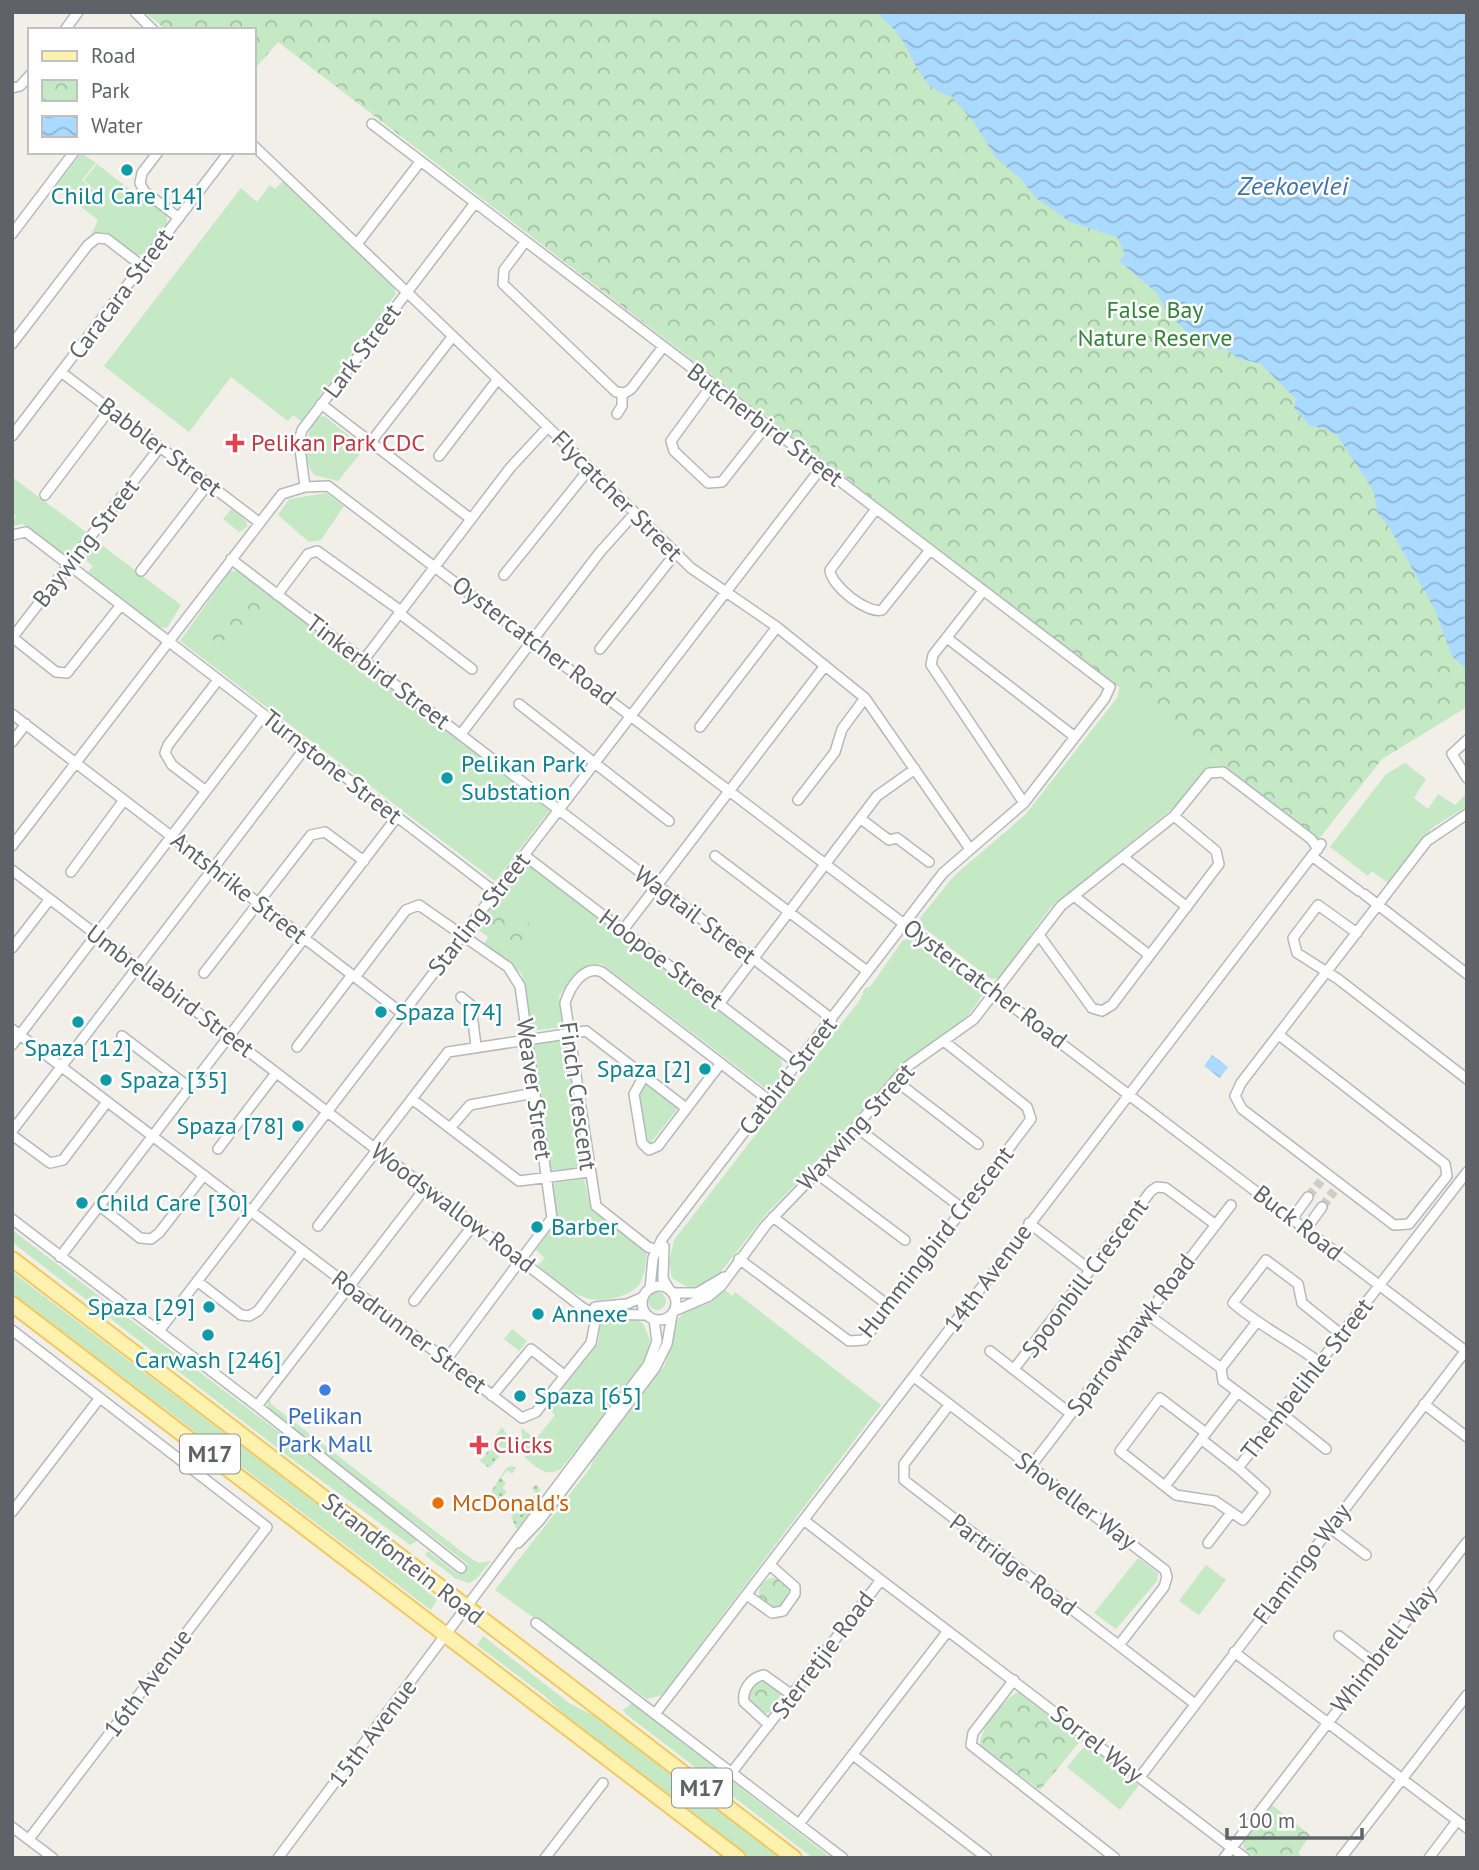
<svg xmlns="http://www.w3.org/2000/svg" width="1479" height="1870" viewBox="0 0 1479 1870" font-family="'PT Sans',sans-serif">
<defs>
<pattern id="park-crowns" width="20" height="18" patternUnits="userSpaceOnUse" patternTransform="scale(1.75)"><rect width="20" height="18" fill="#c5e8c5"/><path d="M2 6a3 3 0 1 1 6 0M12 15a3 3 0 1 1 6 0" fill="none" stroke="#a3c0a4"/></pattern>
<pattern id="garden-dots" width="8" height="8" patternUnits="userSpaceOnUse" patternTransform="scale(1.75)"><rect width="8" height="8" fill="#c5e8c5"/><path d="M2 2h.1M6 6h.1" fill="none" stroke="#a3c0a4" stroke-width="1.8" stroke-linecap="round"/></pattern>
<pattern id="water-waves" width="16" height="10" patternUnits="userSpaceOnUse" patternTransform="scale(1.75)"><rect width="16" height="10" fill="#aadaff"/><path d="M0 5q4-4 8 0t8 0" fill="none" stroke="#8eb4d2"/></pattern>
</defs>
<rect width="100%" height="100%" fill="#f1efe8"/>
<path fill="#c5e8c5" d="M81,153L96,163L82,180L110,203L84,180L97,164L124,185L116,196L125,186L167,215V224L143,255H137L105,232L92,233L98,220L55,187Z
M283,181L394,288L396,294L301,421L293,415L288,421L231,377L189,432L104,366L241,188L257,202L270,185L275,189Z
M324,416L365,448L338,481L314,475C301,457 305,434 317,418Z
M12,477L86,532L69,553L64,554L23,524L12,526L16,516L12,513Z
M326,493L344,506L321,540L309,542L278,515L289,499Z
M232,508L247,522V527L239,532L223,519Z
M95,540L181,605L167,628L158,627L88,572L93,566L82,557Z
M230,571H238L550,810L495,881L180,641Z
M1120,686L1221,766L1206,768L1178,804L1050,908L999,978L991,979L924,928L920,918L954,876L1025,815L1117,698Z
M1405,763L1426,779L1414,798L1428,809L1438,794L1455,805L1467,793V806L1432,828L1389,884L1372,871L1368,876L1330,847L1386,774Z
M530,865L781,1058L783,1070L770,1088H765L602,964C579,962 572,980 559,996L563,1027L531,1031L522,974L484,944L488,937L475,927L521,868Z
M909,939L980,991L982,996L966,1018L904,1062L804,1176L766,1214L724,1268L716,1277L691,1289L672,1278L669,1262L674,1240L860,1000L865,988L870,987L903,940Z
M565,1039L585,1169L551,1170L533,1042Z
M645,1083H648L678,1108L649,1145L638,1092Z
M584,1179L591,1209L647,1253C644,1275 644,1289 621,1296C583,1309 567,1287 538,1266L545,1258L536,1250L555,1224L552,1187L555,1183Z
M12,1230L420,1539L410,1545L289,1457L12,1242Z
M12,1272L365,1540L437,1600L431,1610L12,1293Z
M725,1290L732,1296L735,1292L881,1405L662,1695L647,1699L495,1590L591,1467L593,1460L665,1365L678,1319L684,1312L707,1304Z
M648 1301a9 9 0 1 1 18 0a9 9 0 1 1-18 0Z
M635,1319L643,1323L650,1340L644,1364L561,1469C546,1478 537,1467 525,1458L521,1428L536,1439L555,1415L547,1408L598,1344L601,1322Z
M512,1329L527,1341L519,1351L504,1339Z
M269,1397L271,1404L470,1558L479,1563L491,1561L476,1579L469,1583L456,1579L425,1555L428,1551L459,1575L468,1564L267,1410Z
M1138,1558L1158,1573L1157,1581L1116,1629L1094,1613Z
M1206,1565L1226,1580L1199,1615L1179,1601Z
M483,1636L569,1703L598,1718L780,1858H749L570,1721L546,1697L477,1645Z
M632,1703L831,1858H813L626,1714L623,1710Z
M1087,1743L1139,1785L1120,1810L1067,1767Z"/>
<path fill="url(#park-crowns)" d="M145,12H1467V707L1382,759L1318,840L278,42L254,70V30H166Z
M241,601L264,604L220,659C206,636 213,608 241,601Z
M507,905L541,933L514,959L484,933Z
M759 1593a15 15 0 1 1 30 0a15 15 0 1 1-30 0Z
M749 1697a16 16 0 1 1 32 0a16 16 0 1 1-32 0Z
M1018,1692L1081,1740L1040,1790L980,1746C980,1728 1002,1701 1018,1692Z
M1272,1805L1310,1835L1298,1853L1303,1858H1255L1244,1848L1243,1842Z"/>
<path fill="url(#garden-dots)" d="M502,1427L508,1436L506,1448L489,1446Z
M489,1450L503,1453L489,1468L480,1461Z
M511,1466L516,1468L512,1474L507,1470L501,1478L506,1483L502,1488L507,1492L501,1499L504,1505L492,1496V1490L506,1468Z
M536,1484L540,1489L539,1501L517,1529L511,1517L515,1511L521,1515L536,1494L532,1488Z"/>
<path fill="url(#water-waves)" d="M877,12H1467V670L1452,656L1435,610L1391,530L1378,513L1373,490L1337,435L1323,428L1310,426L1294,408L1296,399L1261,364L1238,358L1226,349H1214L1191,337L1168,313L1157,293L1119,261L1125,254L1117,237L1070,222L1036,198L1021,179L996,158L973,121L951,96C921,91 915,58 900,37C894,28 884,20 877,12Z
M1212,1055L1228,1067L1220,1078L1204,1066Z"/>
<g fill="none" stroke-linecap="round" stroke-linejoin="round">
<path stroke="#ccccc8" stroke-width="9" stroke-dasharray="9 4.5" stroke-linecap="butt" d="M1308,1197L1321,1181
M1322,1207L1334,1191"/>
<g stroke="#b5b8bc" stroke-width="12">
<path id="street" d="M135,12L153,30
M65,30L78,12
M12,88L20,86L30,75
M372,124L1110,687L1105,698L1024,803L943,873L662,1239L653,1258L650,1289
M254,146L548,427L691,568L777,627L865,698L970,849
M158,152L142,173L140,183L144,191L179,218
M12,234L74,152
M525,242L504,270L503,284L616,392L625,393L631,389L663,347
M357,244L420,162
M12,344L88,245L97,238L107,239L142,266
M61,372L260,523
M712,385L671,441L674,451L708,483L722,482L766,426
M321,404L471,519
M617,414L622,406V394
M12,436L229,152
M371,442L453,336
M439,456L498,379
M305,487L299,441L302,430L475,203
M45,495L110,409
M876,509L830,570C831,586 867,614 882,610L930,550
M12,535L26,532L495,892
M231,559L832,1019
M141,571L208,484
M504,575L590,468
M983,591L933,655L931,665L1024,803
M277,595L308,554L317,551L401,611
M399,613L472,669
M12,637L56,672L67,673L121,605
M12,638L160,447
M947,638L1075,737
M600,649L675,554
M363,661L510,468L548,427
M519,704L669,821
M12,714L403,1014
M700,727L777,627
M461,734L600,552L635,513
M1467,740L1452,754L1467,778
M12,742L26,724
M206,791L172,765L165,753L168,745L218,680
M798,800L835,752L842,729L865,698
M861,819L889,840L897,838L929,862
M12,846L282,494L305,487L328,486L1467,1352
M524,855L798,1064
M715,856L867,971
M1123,857L1187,907
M1313,857L1359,891
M12,870L583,1308L596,1314L646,1315
M71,872L124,800
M1364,894L1467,974
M1074,896L1149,955
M623,930L824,667
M1357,933L1318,905L1293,938L1297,953L1338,979L1467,1079
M1039,935L1092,1008L1102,1011L1112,1005L1219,864L1216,851L1174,816
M12,948L50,899
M204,973L311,835L325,832L364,861
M355,977L406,910L419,905L508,967L520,986L552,1218L446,1360
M461,997L471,1005L476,1046
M719,1004L877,796L915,769
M12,1029L522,1418L536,1412L591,1343L598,1307
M1279,1035L1445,1164L1447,1176L1409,1224L1394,1225L1242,1109L1235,1096L1241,1083L1427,841L1467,814
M122,1036L190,1088
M12,1045L264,715
M297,1047L352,975
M644,1076L634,1094L642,1143L649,1150L658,1146L721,1063
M896,1081L978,1144
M412,1099L519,1181L589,1172
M856,1127L963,1209
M450,1128L470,1105L534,1093
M12,1131L306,747
M12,1135L50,1163L63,1160L107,1102
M374,1148L448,1052L586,1031L686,1108
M218,1149L276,1073
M816,1173L905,1240
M100,1206L140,1238L151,1239L159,1233L204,1175
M773,1217L889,1306
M12,1219L257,1406L461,1568
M1292,1219L1308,1197
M1029,1223L1089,1269
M318,1226L377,1150
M1306,1229L1322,1207
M664,1246L663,1279L669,1289
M662,1252L648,1247L596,1206L565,1003C570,987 584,964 602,972L770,1101
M60,1257L397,817
M739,1259L849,1341L864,1340L1031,1119L1027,1107L945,1042
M197,1281L241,1315L249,1316L258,1311L303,1251
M642 1303a17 17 0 1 1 34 0a17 17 0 1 1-34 0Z
M673,1293H697L724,1277
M414,1301L474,1224
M595,1307L627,1304L643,1297
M674,1311L709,1296L721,1286L766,1225L816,1173L908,1066L974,1019L1061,906L1174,816L1209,773L1223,772L1311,839L1318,849
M1147,1314L1221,1368
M1256,1323L1221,1368L1223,1381L1275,1420
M12,1330L267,1527L29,1839
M159,1331L821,468
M990,1351L1071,1414
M1320,1363C1291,1341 1261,1327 1233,1303L1266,1260L1298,1284L1302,1303L1342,1335
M1014,1369L1151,1191L1157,1187L1166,1188L1216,1225
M914,1377L1165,1570L1167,1577L1164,1587L1119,1645
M492,1396L531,1349L564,1375
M1424,1404L1467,1437
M949,1405L904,1464V1480L1195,1704
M257,1406L426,1187
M1281,1413L1326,1449
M1206,1433L1160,1398L1120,1451L1176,1495L1215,1501L1243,1520L1265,1492L1238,1468
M1201,1439L1238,1468L1467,1172
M1031,1466L1231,1205
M1165,1486L1237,1393
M12,1512L99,1399
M1329,1527L1366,1555
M518,1543L539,1521L655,1368L667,1344L672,1315
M1208,1543L1231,1513
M881,1580L948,1631
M747,1595L772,1613L783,1611L795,1594V1587L770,1565
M536,1623L843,1858
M1339,1636L1374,1663
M1234,1652L1467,1828
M1014,1680L973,1733L971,1745L1115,1858
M655,1714L1321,844
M769,1725L744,1702C742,1690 751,1677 764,1675L792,1695
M853,1755L987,1858
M732,1772L881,1580L805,1521
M1140,1777L1467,1349
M799,1824L948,1631L1245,1858
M12,1827L53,1858
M278,1858L648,1365L657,1341L654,1320
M545,1858L603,1783
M1224,1858L1467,1542
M1341,1858L1467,1695
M1429,1858L1457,1821"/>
</g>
<g stroke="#f2c960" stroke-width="18">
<path id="primary" d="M12,1259L794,1858
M12,1304L738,1858"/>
</g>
<use href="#street" stroke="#fff" stroke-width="9"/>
<use href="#primary" stroke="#fff2af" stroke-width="14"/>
</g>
<g fill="#0f9aa8" stroke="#fff" stroke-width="2.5">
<circle cx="127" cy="170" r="7"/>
<circle cx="447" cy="778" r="7"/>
<circle cx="381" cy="1012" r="7"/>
<circle cx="78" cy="1022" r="7"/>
<circle cx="705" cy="1069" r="7"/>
<circle cx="106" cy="1080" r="7"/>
<circle cx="298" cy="1126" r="7"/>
<circle cx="82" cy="1203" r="7"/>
<circle cx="537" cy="1227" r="7"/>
<circle cx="209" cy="1307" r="7"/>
<circle cx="538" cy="1314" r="7"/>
<circle cx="208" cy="1335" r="7"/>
<circle cx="520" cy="1396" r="7"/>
</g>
<g fill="#e0444e" stroke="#fff" stroke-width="2.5">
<path d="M231.5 432.5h7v7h7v7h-7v7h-7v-7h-7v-7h7z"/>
<path d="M475.5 1434.5h7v7h7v7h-7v7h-7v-7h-7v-7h7z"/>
</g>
<circle fill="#3f7fe0" stroke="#fff" stroke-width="2.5" cx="325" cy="1390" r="7"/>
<circle fill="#e8710a" stroke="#fff" stroke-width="2.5" cx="438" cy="1503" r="7"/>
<g text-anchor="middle" stroke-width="5" stroke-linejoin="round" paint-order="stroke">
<g fill="#fff" stroke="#8f9295" stroke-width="2">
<rect x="180" y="1434.5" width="60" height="39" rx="5"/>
<rect x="672" y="1768.5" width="60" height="39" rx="5"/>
</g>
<g font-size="23" font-weight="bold" fill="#5f6368">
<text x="210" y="1462">M17</text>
<text x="702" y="1796">M17</text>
</g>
<g font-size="24" fill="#0d838f" stroke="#fff" text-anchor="start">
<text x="127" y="204" text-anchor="middle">Child Care [14]</text>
<text x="461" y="772">Pelikan Park<tspan x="461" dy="28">Substation</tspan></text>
<text x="395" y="1020">Spaza [74]</text>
<text x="78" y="1056" text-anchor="middle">Spaza [12]</text>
<text x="691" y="1077" text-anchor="end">Spaza [2]</text>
<text x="120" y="1088">Spaza [35]</text>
<text x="284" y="1134" text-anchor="end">Spaza [78]</text>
<text x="96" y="1211">Child Care [30]</text>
<text x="551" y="1235">Barber</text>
<text x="195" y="1315" text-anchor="end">Spaza [29]</text>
<text x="552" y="1322">Annexe</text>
<text x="208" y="1368" text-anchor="middle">Carwash [246]</text>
<text x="534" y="1404">Spaza [65]</text>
</g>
<g font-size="24" fill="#5f6368" stroke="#fff">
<text transform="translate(121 294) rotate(-53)" y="8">Caracara Street</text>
<text transform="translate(362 351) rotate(-53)" y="8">Lark Street</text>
<text transform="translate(765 425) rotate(37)" y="8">Butcherbird Street</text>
<text transform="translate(160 447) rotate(37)" y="8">Babbler Street</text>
<text transform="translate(617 496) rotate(45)" y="8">Flycatcher Street</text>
<text transform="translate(86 543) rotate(-52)" y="8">Baywing Street</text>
<text transform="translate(534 641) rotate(37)" y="8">Oystercatcher Road</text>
<text transform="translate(378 672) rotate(37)" y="8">Tinkerbird Street</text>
<text transform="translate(332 767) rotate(38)" y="8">Turnstone Street</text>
<text transform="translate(239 888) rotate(38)" y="8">Antshrike Street</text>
<text transform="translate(479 914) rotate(-52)" y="8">Starling Street</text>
<text transform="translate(695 915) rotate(37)" y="8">Wagtail Street</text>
<text transform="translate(661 959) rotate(37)" y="8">Hoopoe Street</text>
<text transform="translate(985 984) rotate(37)" y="8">Oystercatcher Road</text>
<text transform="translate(170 991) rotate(37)" y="8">Umbrellabird Street</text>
<text transform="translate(788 1076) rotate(-52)" y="8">Catbird Street</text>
<text transform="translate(534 1089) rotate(82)" y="8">Weaver Street</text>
<text transform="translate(578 1096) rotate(82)" y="8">Finch Crescent</text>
<text transform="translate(856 1127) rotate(-48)" y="8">Waxwing Street</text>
<text transform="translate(453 1208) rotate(37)" y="8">Woodswallow Road</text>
<text transform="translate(1298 1223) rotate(38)" y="8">Buck Road</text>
<text transform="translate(936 1242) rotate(-52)" y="8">Hummingbird Crescent</text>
<text transform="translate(988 1278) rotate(-53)" y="8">14th Avenue</text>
<text transform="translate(1085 1278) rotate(-53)" y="8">Spoonbill Crescent</text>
<text transform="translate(409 1332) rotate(37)" y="8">Roadrunner Street</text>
<text transform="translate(1131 1335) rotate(-53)" y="8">Sparrowhawk Road</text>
<text transform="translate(1307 1379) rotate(-52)" y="8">Thembelihle Street</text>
<text transform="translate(1076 1501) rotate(37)" y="8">Shoveller Way</text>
<text transform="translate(403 1559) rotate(38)" y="8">Strandfontein Road</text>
<text transform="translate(1302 1564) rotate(-53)" y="8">Flamingo Way</text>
<text transform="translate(1013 1565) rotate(37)" y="8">Partridge Road</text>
<text transform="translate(1384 1649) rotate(-52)" y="8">Whimbrell Way</text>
<text transform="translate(823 1655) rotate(-53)" y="8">Sterretjie Road</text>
<text transform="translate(148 1683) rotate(-53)" y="8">16th Avenue</text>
<text transform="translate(373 1733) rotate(-53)" y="8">15th Avenue</text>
<text transform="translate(1097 1744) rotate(38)" y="8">Sorrel Way</text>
</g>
<g font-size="24" fill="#348238" stroke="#fff">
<text x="1155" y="318">False Bay<tspan x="1155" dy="28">Nature Reserve</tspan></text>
</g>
<g font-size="24" fill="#be3a42" stroke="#fff" text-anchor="start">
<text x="251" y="451">Pelikan Park CDC</text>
<text x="493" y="1453">Clicks</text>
</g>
<g font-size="24" fill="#366cbe" stroke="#fff">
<text x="325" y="1424">Pelikan<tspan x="325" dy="28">Park Mall</tspan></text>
</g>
<g font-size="24" fill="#c56008" stroke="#fff" text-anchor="start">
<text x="452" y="1511">McDonald's</text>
</g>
<g font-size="26" font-style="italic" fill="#4174aa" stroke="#fff">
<text x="1293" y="195">Zeekoevlei</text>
</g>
</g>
<rect width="1479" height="1870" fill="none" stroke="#5f6368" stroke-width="28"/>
<rect x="28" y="28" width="228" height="126" fill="#ffffff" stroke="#bfc1c3" stroke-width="2"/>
<rect x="42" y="51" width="35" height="10" fill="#fff2af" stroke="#bfc1c3" stroke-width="2"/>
<text x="91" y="63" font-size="21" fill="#5f6368">Road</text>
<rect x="42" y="80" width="35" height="21" fill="url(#park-crowns)" stroke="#bfc1c3" stroke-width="2"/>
<text x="91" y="98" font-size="21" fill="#5f6368">Park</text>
<rect x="42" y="116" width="35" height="21" fill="url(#water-waves)" stroke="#bfc1c3" stroke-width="2"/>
<text x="91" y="133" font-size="21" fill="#5f6368">Water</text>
<path d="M1227 1828v10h135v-10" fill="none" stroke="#5f6368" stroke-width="3.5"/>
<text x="1238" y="1828" font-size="21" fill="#5f6368" stroke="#ffffff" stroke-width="5" paint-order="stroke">100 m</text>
</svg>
